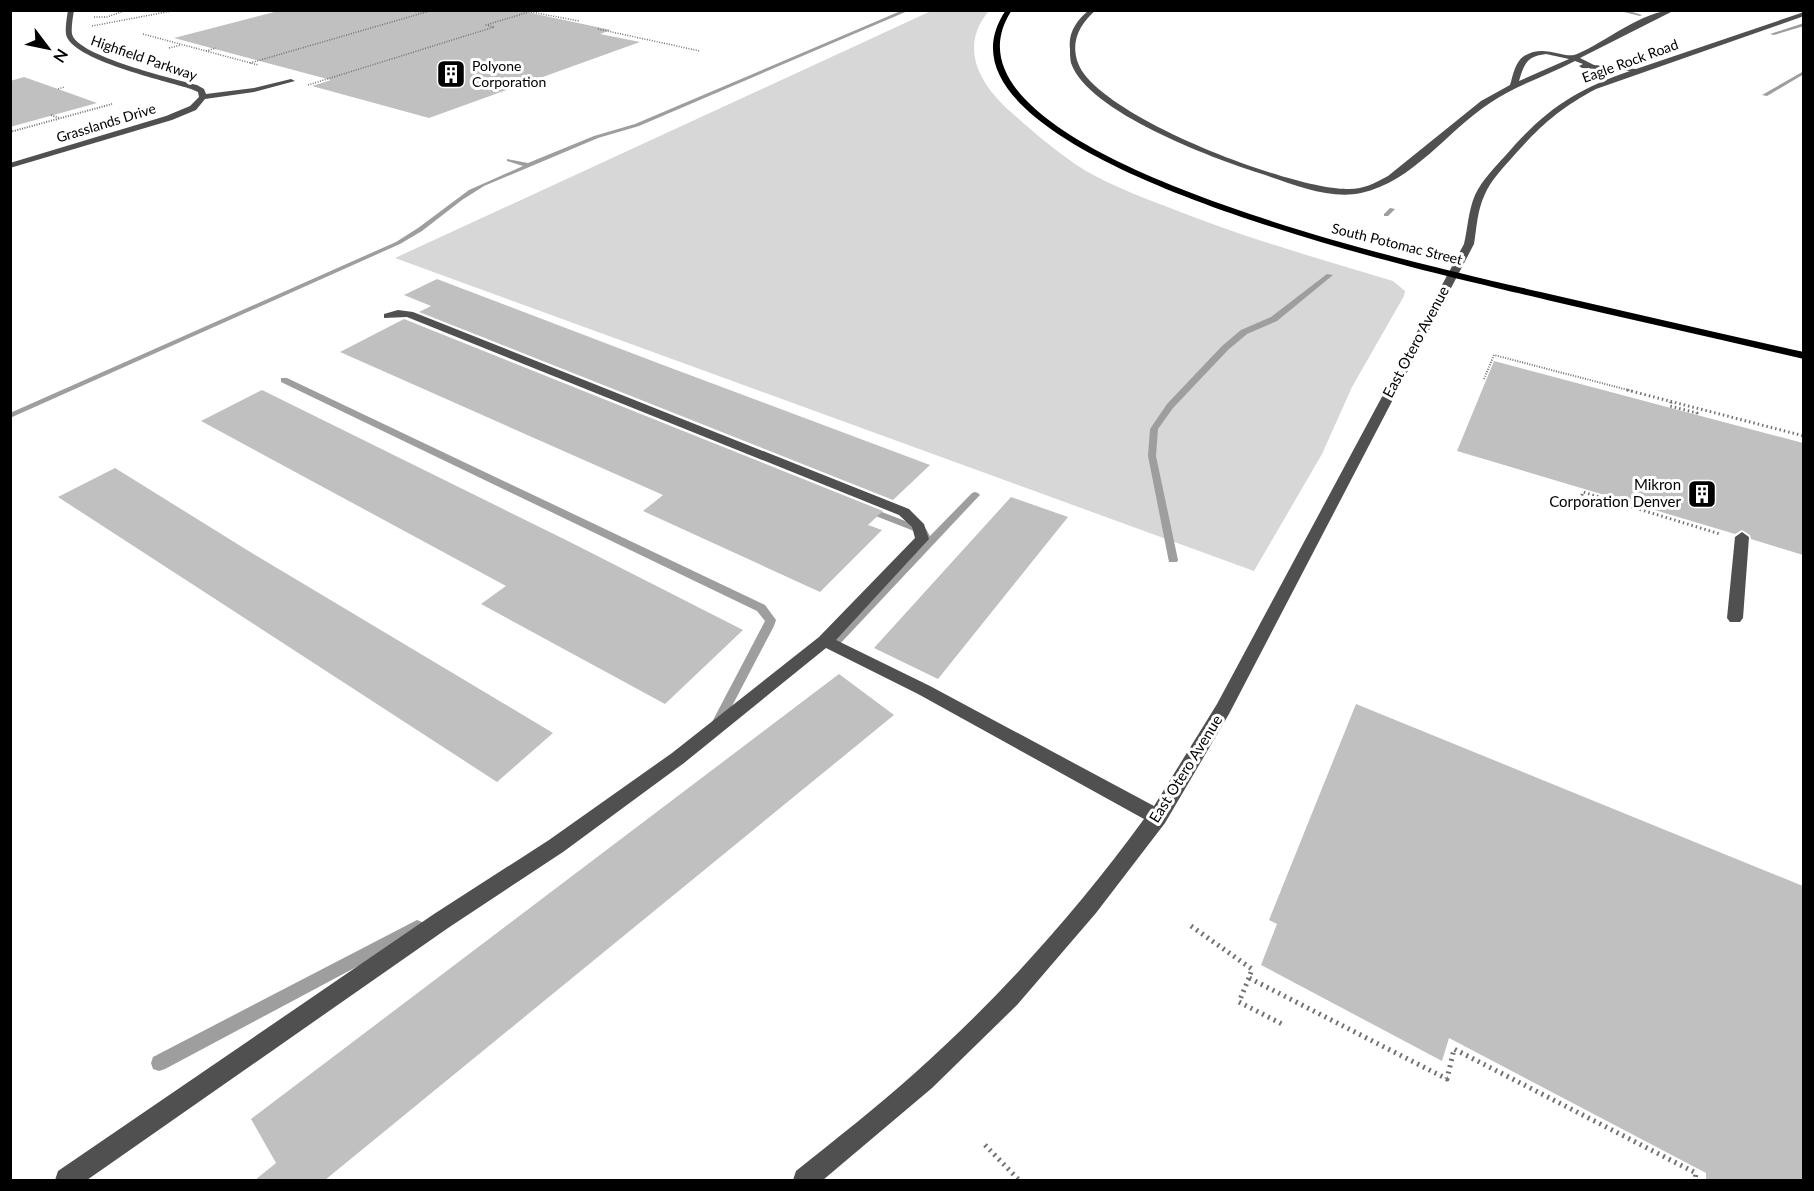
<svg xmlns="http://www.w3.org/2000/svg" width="1814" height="1191" viewBox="0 0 1814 1191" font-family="Lato,sans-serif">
<rect width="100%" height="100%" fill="#fff"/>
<path fill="#d7d7d7" d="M989,11C958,47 980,85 1011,112C1034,133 1059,154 1086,171C1111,185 1138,196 1165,206C1239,236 1316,258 1393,281L1405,291L1404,296L1352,387L1322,454L1254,571L395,258L931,11Z"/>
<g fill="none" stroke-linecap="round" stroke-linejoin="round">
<path fill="#9e9e9e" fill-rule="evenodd" d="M903,10H910L639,126L598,138L484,186L462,200L422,231L400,244L10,418V413L396,242L418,228L469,190L523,166L507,161V159L528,163L594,136L635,124Z
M1616,10H1626L1642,15L1640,16Z
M1804,23V26L1774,35L1770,34Z
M1804,71V74L1767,96L1762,95Z
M1390,208L1395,209L1388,216H1384V214Z
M1327,274L1333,275L1277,321L1247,334L1228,350L1173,408L1158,429L1156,456L1178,560L1177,562H1169L1148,456L1150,429L1167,404L1222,346L1241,330L1271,317Z
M281,378H287L765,605L776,620L774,626L721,727L717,729L713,727L711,724L765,621L757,611L281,382Z
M975,492L978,493L980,495L978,497L837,647H829L827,644L829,641L924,543L919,533L863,511L861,509L863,507H869L926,529L930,536L972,493Z
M417,920L422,922L424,927L422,932L165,1069L159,1071L153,1069L151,1063L153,1057Z"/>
</g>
<path fill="#c0c0c0" d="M282,10H517L611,30L600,34L640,42L429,118L312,86L331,80L174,38Z
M24,77L58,89L97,103L10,127V81Z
M437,279L663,365L930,465L893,500L419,312L431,306L404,295Z
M404,319L883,511L868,525L882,530L820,592L643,511L663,495L340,352Z
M1494,361L1803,443V555L1751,539L1750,535L1742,530L1735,534L1457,451Z
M262,390L568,541L743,630L665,704L481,604L506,586L201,421Z
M115,468L247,550L553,733L497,782L58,497Z
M1011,497L1068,517L938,679L874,648Z
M839,674L894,715L325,1180H255L276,1163L251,1119Z
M1356,704L1803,886V1180H1706V1173L1449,1038L1442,1061L1261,965L1277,924L1269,920Z"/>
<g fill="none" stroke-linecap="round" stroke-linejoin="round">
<path stroke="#727272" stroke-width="1.5" stroke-dasharray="1 1.5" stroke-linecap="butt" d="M531,12L579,21
M94,17H107L121,12L118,10
M92,26L177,10
M598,29L700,51
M143,34L258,65
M169,48L181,45
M206,51L216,48
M250,63L433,10
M308,85L494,27L486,25L532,11
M58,89L64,87"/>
<path stroke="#727272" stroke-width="2" stroke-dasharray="1 1.5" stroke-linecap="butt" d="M51,115L59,118
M10,132L112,104
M1484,379L1494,355L1632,391"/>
<path stroke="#727272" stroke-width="3" stroke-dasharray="1.5 3" stroke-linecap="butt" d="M1627,390L1804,436
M1671,402L1670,406L1697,413L1696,415
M1579,504L1583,492L1720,534"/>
<path stroke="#727272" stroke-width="5" stroke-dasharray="2 4.5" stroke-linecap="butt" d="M1191,926L1252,969L1249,978L1447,1079L1454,1049L1696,1173L1695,1180
M1249,978L1239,1002L1282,1024
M985,1145L1019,1180"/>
<path fill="#505050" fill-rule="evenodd" d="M68,10H74C73,17 71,27 72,34C77,56 174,79 197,85L204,89L206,94L254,88L291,79L295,81L254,92L205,99L196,110L172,120L10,168V163L166,116L190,106L199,97L198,92L191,89C167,81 70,60 66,34C65,27 67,17 68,10Z
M1089,10H1096C1080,24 1070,41 1078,63C1097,116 1295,191 1349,189C1364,189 1375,183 1388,176L1481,101L1510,85C1513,75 1515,62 1524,56C1545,43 1565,60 1577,54C1606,42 1643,10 1675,10L1580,58L1594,65L1636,69L1804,12V16L1596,89C1558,109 1538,128 1510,160C1501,170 1490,182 1485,194C1477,211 1477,226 1474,244L1229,714L1165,823L1096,913L1017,1005L932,1088L823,1180H793L796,1171C836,1139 877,1107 916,1072C1001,996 1077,911 1144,819L918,694L826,648L684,763L563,852L448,928L87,1180H55L58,1171L434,914L549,840L672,753L819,637L915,538L912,527L899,515L407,317L384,318V314L398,310L413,312L909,509L924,524L929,539L836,640L930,686L1154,806L1217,704L1464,244C1468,227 1468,212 1475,195C1482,180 1495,167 1506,155C1544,111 1574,90 1630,71L1582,68L1579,66L1583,64L1575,61C1547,76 1516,85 1490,103C1447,131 1413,182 1361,193C1328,200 1290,183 1259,173C1212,158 1088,112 1071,63C1070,59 1070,53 1070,49C1068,33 1076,21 1089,10ZM1546,54L1569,59L1519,81C1524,64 1527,56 1546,54Z
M1742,532L1749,537L1743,618L1740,622H1730L1727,618L1735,537Z"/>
<path fill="#000" fill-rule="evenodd" d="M1006,10H1012C912,159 1461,273 1545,293C1631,313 1718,333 1804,352V359C1718,339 1633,320 1547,300C1463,279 901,162 1006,10Z"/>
</g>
<defs>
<g id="building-square" transform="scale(1.5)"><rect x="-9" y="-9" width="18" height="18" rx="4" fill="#000" stroke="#fff"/><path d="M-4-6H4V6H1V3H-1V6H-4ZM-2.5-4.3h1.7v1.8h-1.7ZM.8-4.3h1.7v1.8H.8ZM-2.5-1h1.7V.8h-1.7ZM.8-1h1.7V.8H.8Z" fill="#fff"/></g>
</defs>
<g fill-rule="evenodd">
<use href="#building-square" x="451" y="74"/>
<use href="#building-square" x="1702" y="494"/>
</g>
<g text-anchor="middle" stroke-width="6" stroke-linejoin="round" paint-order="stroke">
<g font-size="14" fill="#000" stroke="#fff">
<text transform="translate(144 58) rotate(19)" y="5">Highfield Parkway</text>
<text transform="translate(1630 61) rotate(-20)" y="5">Eagle Rock Road</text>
<text transform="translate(106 123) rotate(-17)" y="5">Grasslands Drive</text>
<text transform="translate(1397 244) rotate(14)" y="5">South Potomac Street</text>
</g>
<g font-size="14" fill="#000" stroke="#fff" text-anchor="start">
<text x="472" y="71">Polyone<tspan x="472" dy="16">Corporation</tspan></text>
</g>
<g font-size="15" fill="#000" stroke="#fff">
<text transform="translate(1416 342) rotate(-62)" y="5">East Otero Avenue</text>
<text transform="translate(1186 769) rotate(-58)" y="5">East Otero Avenue</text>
</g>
<g font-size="15" fill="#000" stroke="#fff" text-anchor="end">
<text x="1681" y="490">Mikron<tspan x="1681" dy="17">Corporation Denver</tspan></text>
</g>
</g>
<rect width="1814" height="1191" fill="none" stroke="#000000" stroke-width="24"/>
<g transform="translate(48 48) rotate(122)" stroke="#ffffff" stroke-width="4.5" paint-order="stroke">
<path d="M0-4.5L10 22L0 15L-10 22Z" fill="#000000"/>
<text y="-9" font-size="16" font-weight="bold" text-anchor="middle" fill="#000000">N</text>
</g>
</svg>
